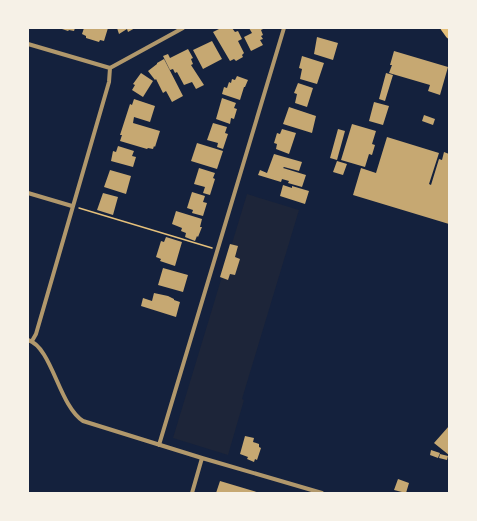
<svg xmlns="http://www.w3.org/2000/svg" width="477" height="521" viewBox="0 0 477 521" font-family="'Roboto Serif',serif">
<rect width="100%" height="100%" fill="#14213d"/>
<path fill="#1d2539" d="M247,194L299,210L242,399L244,400L228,455L173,438Z"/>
<path fill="#c6a872" d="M59,28H75L74,31L69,30L68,31Z
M84,28H108L104,41L100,40L99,42L86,38V36L82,34Z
M117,28H135L128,32L127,29L119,34Z
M221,28H232L235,32L238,31L242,39L238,41L244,53L242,55L243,57L236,61L234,59L230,61L213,32Z
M249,28H265L261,30L263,35L261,36L263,39L260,40L263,45L251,51L244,37L252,33Z
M317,37L338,43L333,60L314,54Z
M212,41L222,59L203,69L193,50Z
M188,49L193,58L191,59L193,64L191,65L204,85L196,89L192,82L184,85L177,72L175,73L173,69L170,70L163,56L168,54L170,58Z
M394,51L448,67L440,95L428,91L430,85L389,73L392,65H390Z
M302,56L324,63L317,84L300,79L302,69L299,68Z
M164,59L183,96L172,102L166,91L163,93L156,79L155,80L148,71L157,64V63Z
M141,73L153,81L143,97L132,90L135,85L133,84Z
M386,73L393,75L385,101L379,99Z
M237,76L248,80L245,87H244L240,100L222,94L224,87L227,88L229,82L231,83L232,79L235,80Z
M298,83L313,88L307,107L295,103L297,94L294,93Z
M222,98L236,103L234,108L237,109L234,119L231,118L230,124L216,119Z
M134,99L155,106L150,122L134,117L133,123L160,131L155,147L154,146L153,149L148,148L147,149L120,141L122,135H120L130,104L132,105Z
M374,102L389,106L383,125L369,121Z
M289,107L316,116L312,133L283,124Z
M424,115L435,119L433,125L422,121Z
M213,123L227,127L225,133L228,134L223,149L217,147L218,143L207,140Z
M352,124L376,131L372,144L375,145L372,155L369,154L365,167L341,160Z
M282,129L296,133L289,154L276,149L277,144L274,143L277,133L280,134Z
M338,129L345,131L337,160L330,158Z
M387,137L439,153L429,184L431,185L439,159L442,160L444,152L449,154V224L353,195L361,168L376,173Z
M197,143L223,151L217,169L191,161Z
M118,146L134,151L132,156L136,157L133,167L111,161L113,151L116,152Z
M274,154L302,162L299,171L284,167L283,168L306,175L302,187L288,183L289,181L282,179L281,182L258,175L260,170L267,173Z
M337,161L347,164L343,175L333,172Z
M199,168L215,173L213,178L215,179L210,195L203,193L205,187L194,184Z
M110,170L131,176L126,194L104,187Z
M283,185L292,188V186L309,191L305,204L280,196Z
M192,192L205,196L203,202L207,203L203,216L192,213L193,210L187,208Z
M103,193L118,197L113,215L97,210Z
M176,211L202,219L200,227H202L198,237L197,236L195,241L185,237L186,233L181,231L182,228L172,224Z
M166,237L182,242L175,266L160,261L161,259L156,257L161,241L164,242Z
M230,244L238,246L235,257L240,259L235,275L230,274L228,280L220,277Z
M163,268L188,275L183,292L158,285Z
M154,293L168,296L174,299V300L180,302L176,317L141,306L143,298L152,301Z
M449,426V455L434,443Z
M245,436L254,438L253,442L259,444V447L261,448L257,460L255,459L254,462L247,459L248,457L240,454Z
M431,450L440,453L438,458L430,455Z
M440,454L448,456L447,460L439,458Z
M398,479L409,483L406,493L394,490Z
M220,481L260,493H216Z"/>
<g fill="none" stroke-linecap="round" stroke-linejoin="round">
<path stroke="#e5c07b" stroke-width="1.5" d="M79,208L212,248"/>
<path stroke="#b1986c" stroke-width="4" d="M28,44L110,68
M110,68L183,28
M28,193L72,206
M28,340C52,347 59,406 83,421L202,458L322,493
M32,341L36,334L109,82L110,68
M159,445L284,28
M192,493L202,458"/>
<path stroke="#e5c07b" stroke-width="7" d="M444,28L449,35"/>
</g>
<rect width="477" height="521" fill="none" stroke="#f6f1e7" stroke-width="58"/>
</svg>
